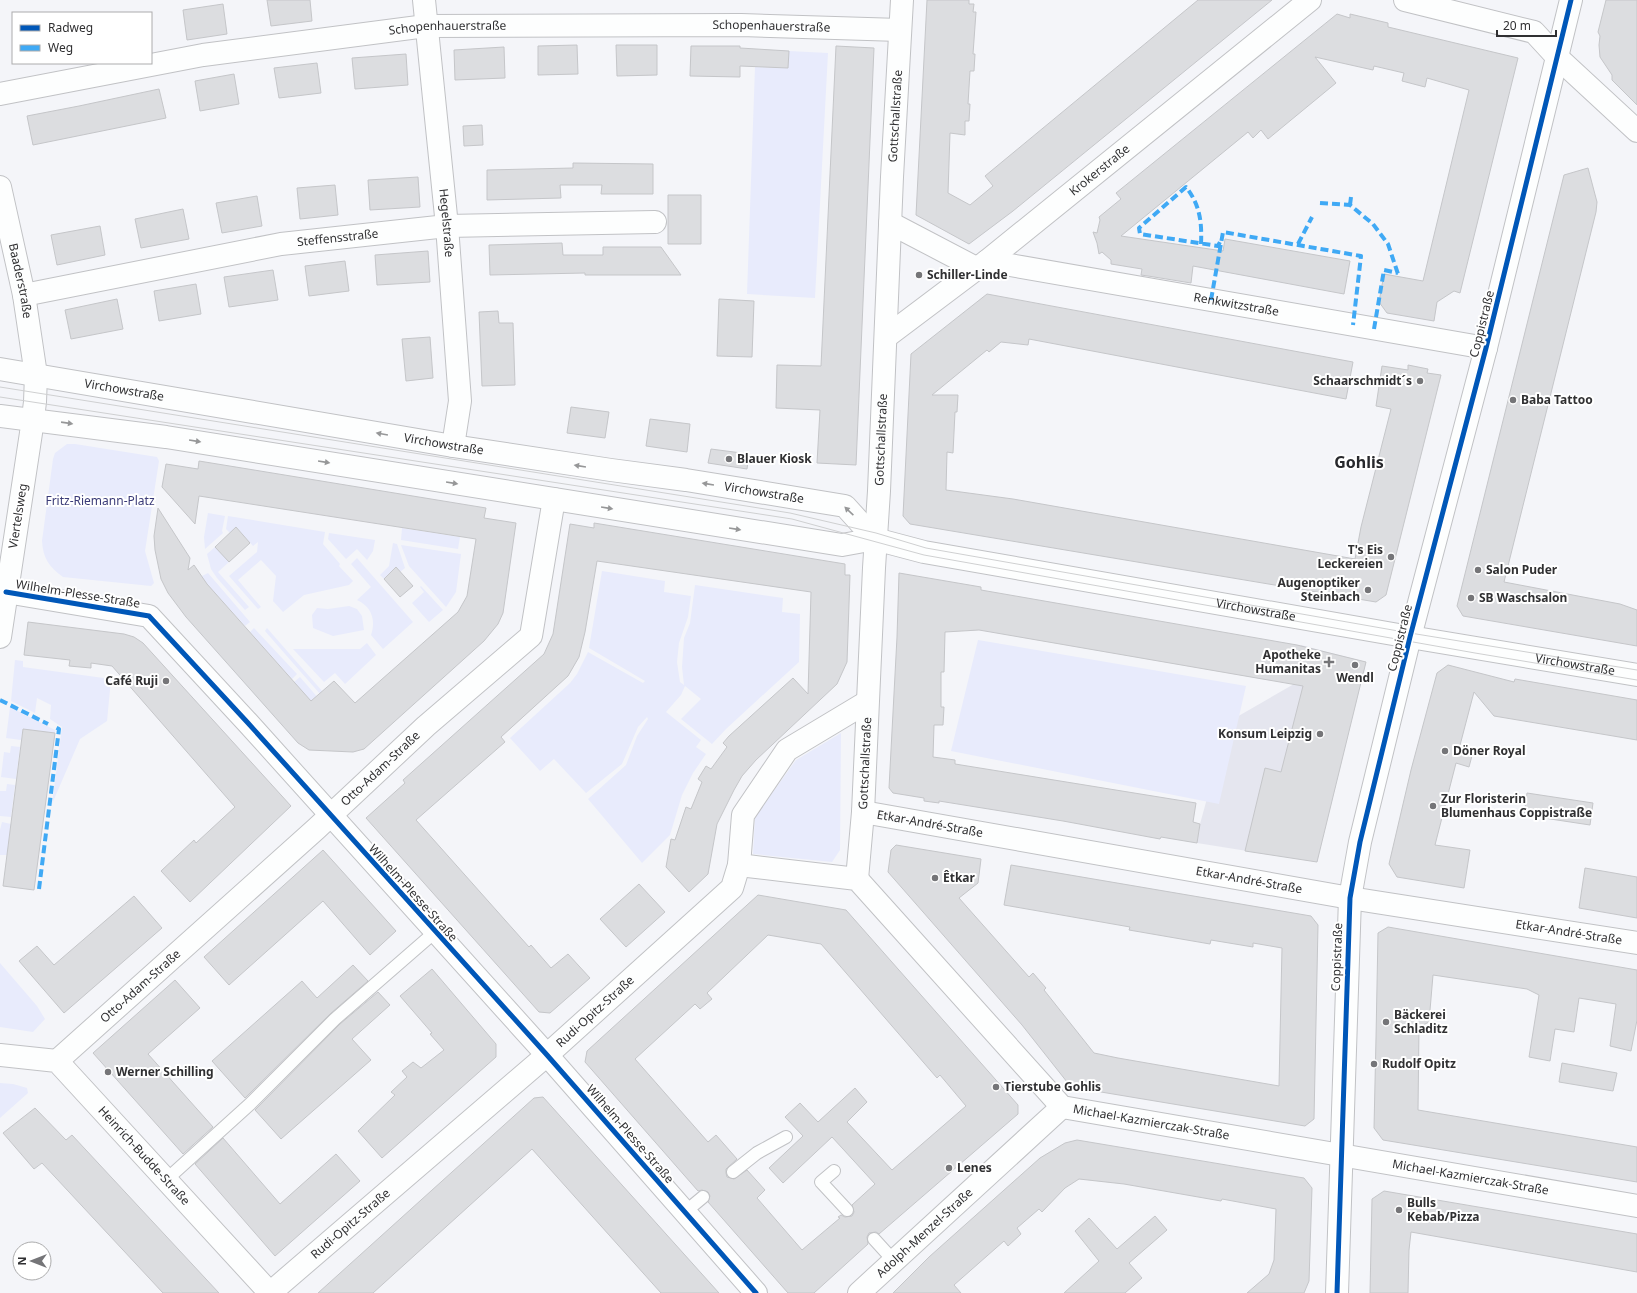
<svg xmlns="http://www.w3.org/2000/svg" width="1637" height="1293" viewBox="0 0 1637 1293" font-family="'Noto Sans',sans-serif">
<rect width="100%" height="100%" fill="#f4f5f9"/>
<path fill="#e5e6ef" d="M1301,645L1366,662L1317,862L1197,843L1200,824L1228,722L1294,684Z"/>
<path fill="#e8ebfc" d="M789,51L828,53L815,298L747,294L755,67L787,68Z
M67,444H75L157,457L159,461L145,551L154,583L151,586L63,577C49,567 43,558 42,541L53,459L55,453Z
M208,513L225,516L222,531L223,533L205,549L204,537Z
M228,516L325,532L323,544L340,564L339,566L353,581L349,585L304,595L283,612L273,601L276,576L261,560L238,580L261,607L258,609L229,576L257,552L258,542L253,546L237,528L230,533L226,529Z
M402,528L460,537L458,549L401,540Z
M329,533L375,540L373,551L367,560L357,549L346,559L328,539Z
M393,543L397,544L405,568L400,572L396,568L384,579L380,575L389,566Z
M401,545L461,554L456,592L446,607L409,566Z
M215,547L229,562L218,572L249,607L245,610L217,578L211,569L207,554Z
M357,558L413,622L383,649L371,635C376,620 372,607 357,600L371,587L351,564Z
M602,571L665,581L664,592L691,596L688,617L679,643L677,662L680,682L684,685L682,667L684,638L690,623L695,585L783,598L782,612L800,614L799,662L726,729L712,744L681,719L701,699L685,686L681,695L666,712L701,740L696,747L706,754L693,773L682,795L670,835L642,863L588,799L626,765L637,736L648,719L647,717L638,727L622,764L586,793L554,759L540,771L510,738L570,683L577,674L588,652L643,683L645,681L589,648Z
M208,573L250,622L245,626L207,584L202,576Z
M421,586L443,610L429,622L412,603L424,592L420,587Z
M349,606L357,609L362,616L364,630L333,636L313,628L312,615L317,608L328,609Z
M254,628L297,674L292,679L250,632Z
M267,628L330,700L327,702L265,631Z
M978,640L1246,686L1219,804L951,751Z
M367,643L376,655L345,684L335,673L324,682L293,649H360Z
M15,660L23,661V667L111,679L107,721L80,739L52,804L62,727L50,719L51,705L37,698L35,713L11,701Z
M300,677L326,707L324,716L294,682Z
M10,707L55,730V733L23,729L21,740L6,738Z
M841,733L840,850L832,862L753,854L755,817L796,760Z
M11,746L20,747L16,779L1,777L4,752L10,753Z
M7,784L15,785L11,817L0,816V791H6Z
M2,822L11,824L7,855H0V830Z
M0,963L37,1006L45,1019L33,1032L0,1027Z
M0,1083L13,1084L27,1088L28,1093L0,1118Z"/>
<path fill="#dcdde0" stroke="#c5c6c9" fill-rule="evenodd" d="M267,0H310L312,21L271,26Z
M927,0H969V4H974L973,12H976L973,54H975L974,71H970L968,104H970L969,121H965V135L950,133L948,193L970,205L993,186L985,176L1198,0H1272L1013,211L969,244L916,215Z
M1606,0H1637V105L1612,80V75L1600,57L1599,45L1600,36L1598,32Z
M223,4L227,34L187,40L183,10Z
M1337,14L1350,18V14L1388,23V27L1518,58L1460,293L1454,291L1437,302L1434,321L1387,313L1379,302L1384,274L1423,281L1469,90L1427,78L1425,87L1402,81L1404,73L1374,66L1373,70L1315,57L1336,83L1268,139L1261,130L1253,138L1248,132L1121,236L1223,251L1225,239L1350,261L1344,294L1193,266L1191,283L1148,276L1141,275L1142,269L1111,264V260L1102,252L1099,254L1097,243L1093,232L1097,233L1100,220L1099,217L1121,199L1116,193Z
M577,45L578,74L538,75V46Z
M616,45H657V75L617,76Z
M691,46H740V48L789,51L788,68L740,66V77L690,76Z
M836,46L874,48L856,465L817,463L820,410L776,408L777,365L821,366Z
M504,47L505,78L455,80L454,50Z
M406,54L408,85L355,89L352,58Z
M317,63L321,93L279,98L274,68Z
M234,74L239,104L200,111L195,81Z
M159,89L166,118L33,145L27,116L79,106Z
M482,125L483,145L464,146L463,126Z
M573,163L653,164V194H601L602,185H560L561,198L487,200V170L573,168Z
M1588,168L1597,202L1596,212L1504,582L1620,604L1637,610V646L1463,616L1457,606L1564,175Z
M418,177L420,207L370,210L368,180Z
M335,185L338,215L300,219L297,188Z
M668,195H701V244H668Z
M257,196L262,226L222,233L216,203Z
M183,209L189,239L141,248L135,219Z
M100,226L105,255L57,265L51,235Z
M562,243L563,255H603V247H661L681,275H585V273L490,275L489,245Z
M428,251L430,282L377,285L375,255Z
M345,261L349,291L309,296L305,266Z
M273,270L278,300L229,307L224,277Z
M196,284L201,314L159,321L154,291Z
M987,294L1353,362L1346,399L1029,339L1028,345L1001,342L989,352L987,350L932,395H958L957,412H955L953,453L947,452L946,490L1013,499L1355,559L1361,527L1391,409L1376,406L1382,366L1408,370V365L1428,369L1427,373L1441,375L1386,595L1376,602L910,524L903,516L911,354Z
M117,299L123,329L71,339L65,310Z
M719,299L754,301L752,357L717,356Z
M498,311L499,323H513L515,385L482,386L479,312Z
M430,337L433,378L406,381L402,339Z
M571,407L609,412L605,438L567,433Z
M650,419L690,424L687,452L646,446Z
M711,449L749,454L747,469L708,463Z
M199,461L486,508L484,518L516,523L503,613L498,624L484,641L364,749L353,752L309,750L298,743L186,617L168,593L161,579L155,550L154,536L158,508L190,558L188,570L194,565L207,584L311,701L334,681L355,703L458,612L467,596L476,539L199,496L195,524L162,487L166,464L198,469Z
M594,523L845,564V575H850L847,662L837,684L756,760L742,776L734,790L717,824L708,874L689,892L666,867L671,839L675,840L686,807L691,809L702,782L698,779L706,766L711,769L727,747L723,743L729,736L793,678L808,694L811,592L597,561L585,632L579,657L568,676L501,737L505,742L416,820L529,947L531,945L551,968L568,954L590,978L550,1013L539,1012L366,818L405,783L403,780L544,654L553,634L570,524L594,528Z
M236,527L250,543L229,562L215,547Z
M396,567L413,586L400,597L384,579Z
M899,573L981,587V590L1297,645L1366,662L1317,862L1245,851L1265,768L1281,772L1303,686L979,630L945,632L944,672H941V707H944L943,725H934L933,757L955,760V764L1196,803L1193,822L1200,824L1197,843L1161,837L1160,839L1063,821L939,801V803L924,801V798L893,793L889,788L897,637Z
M28,622L124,634L134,637L143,643L291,806L190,902L161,871L194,840L196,843L235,807L112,666L91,663V668L69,666L70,660L24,655Z
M1448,665L1514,682L1515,679L1637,700V740L1494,716L1474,692L1459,749L1473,752L1469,767L1456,763L1435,845L1470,850L1464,888L1397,877L1389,864L1411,770L1437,673Z
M23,729L55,733L34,890L3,886Z
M1527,793L1593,803L1590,825L1524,815Z
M896,845L981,859L978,883L959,898L1029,977L1033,973L1046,988L1044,990L1094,1053L1118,1058L1279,1086L1282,948L1253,943V947L1211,940L1210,944L1129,930L1130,927L1004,905L1011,865L1311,916L1318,925L1314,1119L1305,1126L1071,1087L1022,1025L888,872L891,850Z
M323,850L396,931L370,955L323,901L229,985L204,957Z
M1585,868L1637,877V918L1579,908Z
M639,884L665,912L626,947L600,919Z
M758,895L846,910L1018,1105V1114L879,1234L876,1232L869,1233L867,1237L868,1244L814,1293H788L708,1202L710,1196L708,1192L702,1190L698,1191L585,1062L587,1051ZM768,935L821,944L937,1078L940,1075L966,1106L892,1170L847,1122L867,1102L855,1088L818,1122L800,1103L785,1117L803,1136L769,1168L783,1183L832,1137L875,1184L852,1205L854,1212L852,1216L845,1217L841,1215L838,1217L840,1218L802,1250L757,1198L765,1190L747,1170L734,1179L727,1177L726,1173V1169L737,1159L716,1135L708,1142L635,1059L695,1004L700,1009L712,999L707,993Z
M134,896L162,928L64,1013L19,961L37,946L54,965Z
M1388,927L1637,970V1020L1631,1051L1610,1046L1616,1004L1579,998L1574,1032L1555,1029L1550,1061L1529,1057L1539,995L1527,989L1433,975L1429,1022L1419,1027L1418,1110L1637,1147V1182L1383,1140L1374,1128L1376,1038L1378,933Z
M353,965L368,981L330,1014L245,1098L212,1061L302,981L317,998Z
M432,969L496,1044V1057L382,1158L358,1131L395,1095L391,1092L407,1077L402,1071L413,1062L421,1068L444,1050L430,1034L432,1033L400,996Z
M175,980L200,1008L148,1054L213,1127L183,1154L93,1053Z
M378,992L390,1005L352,1039L371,1060L281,1139L255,1110L340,1024Z
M1562,1063L1617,1073L1613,1091L1559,1082Z
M543,1097L719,1293H661L532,1149L373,1293H318L534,1098Z
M35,1108L66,1140L72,1135L219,1293H163L42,1163L34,1169L3,1133Z
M223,1138L280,1204L336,1154L360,1181L275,1256L195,1164Z
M1077,1140L1304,1178L1312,1188L1309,1281L1304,1293H1247L1269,1274L1274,1260L1276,1209L1222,1199L1221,1201L1124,1184L1079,1179L1065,1188L1042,1212L1039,1209L1017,1228L1021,1234L1008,1246L1004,1241L954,1285L961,1293H893L929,1257L1040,1158L1065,1143Z
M1384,1191L1637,1234V1272L1411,1232L1409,1250L1408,1293H1370L1372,1199Z
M1155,1216L1167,1230L1129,1263L1142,1278L1125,1293H1064L1099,1261L1075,1231L1089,1218L1117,1249Z"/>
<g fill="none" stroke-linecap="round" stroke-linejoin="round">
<g stroke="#c1c2c5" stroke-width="14">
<path id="lane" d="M834,1171L821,1182L847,1210
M733,1172L757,1153L786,1137
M166,1180L250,1104L335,1019L435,932
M685,1212L703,1197
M874,1239L894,1261"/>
</g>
<g stroke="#c1c2c5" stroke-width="24">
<g id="street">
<path id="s1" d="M424,0L447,226L460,401L453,446"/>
<path d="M1405,0L1534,32L1557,57L1637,131"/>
<path id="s2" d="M0,94L203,55L426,26L741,25L900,30"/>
<path id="s3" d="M0,187L24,295L36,375L35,402L31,433L0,637"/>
<path d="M890,223L976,268"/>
<path id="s4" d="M987,261L1486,348"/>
<path id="s5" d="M24,295L281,244L447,226L655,222"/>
<path id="s6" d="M886,337L987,261L1310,0"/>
<path d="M6,592L149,616L248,723L547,1055L756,1293"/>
<path id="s7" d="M863,812L1350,898L1637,943"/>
<path id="s8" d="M739,865L857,879L1062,1107L1637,1206"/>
<path id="s9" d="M857,879L863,812L874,568L879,491L892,177L902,0"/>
<path id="s10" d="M0,1055L57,1061L270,1293"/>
<path id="s11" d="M57,1061L316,829L426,726L531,636L554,499"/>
<path id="s12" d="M270,1293L547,1055L732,888L739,865L743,815L787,750L867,702"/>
<path id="s13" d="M859,1293L1062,1107"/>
</g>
</g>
<g stroke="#c1c2c5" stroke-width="24">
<g id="secondary">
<path id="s14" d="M0,369L453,446L611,470L686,480L845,506L875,539"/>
<path id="s15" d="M0,416L166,437L842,545L875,539L924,552L1410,637L1637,675"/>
<path d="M1337,1293L1350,898L1360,842L1410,637L1486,348L1571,0"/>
</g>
</g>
<use href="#lane" stroke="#fdfefe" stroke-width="12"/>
<use href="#street" stroke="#fdfefe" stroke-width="22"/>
<use href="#secondary" stroke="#fdfefe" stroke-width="22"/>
<path stroke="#cfd0d1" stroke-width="1" d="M0,387L790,513L876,533L926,548L1404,632L1637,670
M0,397L792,519L924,555L1475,653L1637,680"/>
<path stroke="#3fa9f5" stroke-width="4" stroke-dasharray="8 4" stroke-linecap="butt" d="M1320,203L1350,205L1373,224L1388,244L1399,277
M1350,205L1351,197
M1201,244C1202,222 1200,205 1186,187L1139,228L1140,234L1218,246L1221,240
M1298,244L1312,217
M1211,300L1223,232L1361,256L1353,325
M1374,329L1384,270L1398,273
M0,700L48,724
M39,889L59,729L53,726"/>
<g stroke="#fff" stroke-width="8">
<path id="cycleway" d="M6,592L149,616L248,723L547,1055L756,1293
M1337,1293L1350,898L1360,842L1410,637L1486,348L1571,0"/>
</g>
<use href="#cycleway" stroke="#0057b8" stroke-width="5"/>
</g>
<defs><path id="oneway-solid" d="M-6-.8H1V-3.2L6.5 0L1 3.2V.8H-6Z"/></defs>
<g fill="#969798">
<use href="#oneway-solid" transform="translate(67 423) rotate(8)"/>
<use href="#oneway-solid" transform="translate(382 434) rotate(-170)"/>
<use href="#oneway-solid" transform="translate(195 441) rotate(9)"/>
<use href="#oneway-solid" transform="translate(324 462) rotate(9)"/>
<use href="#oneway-solid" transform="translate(580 466) rotate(-171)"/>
<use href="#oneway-solid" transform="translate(452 483) rotate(9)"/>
<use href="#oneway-solid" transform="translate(708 484) rotate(-171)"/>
<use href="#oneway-solid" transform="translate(607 508) rotate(9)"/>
<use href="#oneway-solid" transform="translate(849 511) rotate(-137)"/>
<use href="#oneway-solid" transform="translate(735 529) rotate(9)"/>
</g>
<g fill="#757578" stroke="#fff" stroke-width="1.5">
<circle cx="919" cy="275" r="4"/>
<circle cx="1420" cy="381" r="4"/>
<circle cx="1513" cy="400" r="4"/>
<circle cx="729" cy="459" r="4"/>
<circle cx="1391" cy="557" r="4"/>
<circle cx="1478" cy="570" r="4"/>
<circle cx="1368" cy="590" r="4"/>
<circle cx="1471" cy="598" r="4"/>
<path d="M1327 656h4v4h4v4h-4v4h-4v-4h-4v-4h4z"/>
<circle cx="1355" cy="665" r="4"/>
<circle cx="166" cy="681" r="4"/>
<circle cx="1320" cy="734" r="4"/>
<circle cx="1445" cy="751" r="4"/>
<circle cx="1433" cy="806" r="4"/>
<circle cx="935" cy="878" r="4"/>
<circle cx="1386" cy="1022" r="4"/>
<circle cx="1374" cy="1064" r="4"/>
<circle cx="108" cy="1072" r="4"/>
<circle cx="996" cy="1087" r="4"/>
<circle cx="949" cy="1168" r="4"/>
<circle cx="1399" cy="1210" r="4"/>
</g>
<g text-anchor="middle" stroke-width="4" stroke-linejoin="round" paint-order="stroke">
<g font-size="12" fill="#303032" stroke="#fff">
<text dy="4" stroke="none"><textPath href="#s2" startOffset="777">Schopenhauerstraße</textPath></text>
<text dy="4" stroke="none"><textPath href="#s2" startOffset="453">Schopenhauerstraße</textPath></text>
<text dy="4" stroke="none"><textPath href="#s9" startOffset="764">Gottschallstraße</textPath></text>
<text dy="4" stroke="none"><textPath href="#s6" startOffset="271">Krokerstraße</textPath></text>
<text dy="4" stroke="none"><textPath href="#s1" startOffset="224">Hegelstraße</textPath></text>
<text dy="4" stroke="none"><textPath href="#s5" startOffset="319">Steffensstraße</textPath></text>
<text dy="4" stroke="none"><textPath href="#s3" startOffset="96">Baaderstraße</textPath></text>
<text dy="4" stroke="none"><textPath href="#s4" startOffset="253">Renkwitzstraße</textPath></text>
<text transform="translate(1482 324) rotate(-76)" y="4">Coppistraße</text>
<text dy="4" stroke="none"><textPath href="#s14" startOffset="126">Virchowstraße</textPath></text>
<text dy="4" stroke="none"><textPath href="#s9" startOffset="440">Gottschallstraße</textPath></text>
<text dy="4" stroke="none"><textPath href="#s14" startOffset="450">Virchowstraße</textPath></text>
<text dy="4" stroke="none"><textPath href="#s14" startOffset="774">Virchowstraße</textPath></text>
<text transform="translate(18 516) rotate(-81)" y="4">Viertelsweg</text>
<text transform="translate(78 594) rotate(9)" y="4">Wilhelm-Plesse-Straße</text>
<text dy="4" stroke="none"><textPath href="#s15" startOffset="1273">Virchowstraße</textPath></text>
<text transform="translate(1400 638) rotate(-76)" y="4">Coppistraße</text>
<text dy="4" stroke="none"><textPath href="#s15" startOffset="1597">Virchowstraße</textPath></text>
<text dy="4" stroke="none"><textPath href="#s9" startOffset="116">Gottschallstraße</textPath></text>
<text dy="4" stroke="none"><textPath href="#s11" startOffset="436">Otto-Adam-Straße</textPath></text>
<text dy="4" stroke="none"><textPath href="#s7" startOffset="68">Etkar-André-Straße</textPath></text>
<text dy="4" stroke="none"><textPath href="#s7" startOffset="392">Etkar-André-Straße</textPath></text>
<text transform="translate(413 893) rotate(48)" y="4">Wilhelm-Plesse-Straße</text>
<text dy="4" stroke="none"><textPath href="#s7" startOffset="716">Etkar-André-Straße</textPath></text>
<text transform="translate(1337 957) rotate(-88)" y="4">Coppistraße</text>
<text dy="4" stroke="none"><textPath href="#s11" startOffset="112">Otto-Adam-Straße</textPath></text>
<text dy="4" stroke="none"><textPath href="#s12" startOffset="430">Rudi-Opitz-Straße</textPath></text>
<text dy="4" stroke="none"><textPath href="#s8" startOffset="516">Michael-Kazmierczak-Straße</textPath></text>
<text transform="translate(630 1134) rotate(49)" y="4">Wilhelm-Plesse-Straße</text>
<text dy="4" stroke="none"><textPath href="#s10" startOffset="186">Heinrich-Budde-Straße</textPath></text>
<text dy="4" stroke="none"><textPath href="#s8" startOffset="840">Michael-Kazmierczak-Straße</textPath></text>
<text dy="4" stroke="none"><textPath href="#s12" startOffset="106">Rudi-Opitz-Straße</textPath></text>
<text dy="4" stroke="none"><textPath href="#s13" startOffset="89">Adolph-Menzel-Straße</textPath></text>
</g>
<g font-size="12" font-weight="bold" fill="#303032" stroke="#fff" text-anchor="start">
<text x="927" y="279">Schiller-Linde</text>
<text x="1412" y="385" text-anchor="end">Schaarschmidt´s</text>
<text x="1521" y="404">Baba Tattoo</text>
<text x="737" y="463">Blauer Kiosk</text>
<text x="1383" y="554" text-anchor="end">T's Eis<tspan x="1383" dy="14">Leckereien</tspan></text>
<text x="1486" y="574">Salon Puder</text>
<text x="1360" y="587" text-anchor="end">Augenoptiker<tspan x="1360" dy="14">Steinbach</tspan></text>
<text x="1479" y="602">SB Waschsalon</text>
<text x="1321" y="659" text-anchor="end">Apotheke<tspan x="1321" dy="14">Humanitas</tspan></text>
<text x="1355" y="682" text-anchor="middle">Wendl</text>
<text x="158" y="685" text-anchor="end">Café Ruji</text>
<text x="1312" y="738" text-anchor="end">Konsum Leipzig</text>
<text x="1453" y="755">Döner Royal</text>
<text x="1441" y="803">Zur Floristerin<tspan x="1441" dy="14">Blumenhaus Coppistraße</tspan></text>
<text x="943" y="882">Êtkar</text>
<text x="1394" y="1019">Bäckerei<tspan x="1394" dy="14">Schladitz</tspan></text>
<text x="1382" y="1068">Rudolf Opitz</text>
<text x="116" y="1076">Werner Schilling</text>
<text x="1004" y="1091">Tierstube Gohlis</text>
<text x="957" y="1172">Lenes</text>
<text x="1407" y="1207">Bulls<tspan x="1407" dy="14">Kebab/Pizza</tspan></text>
</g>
<g font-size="12" fill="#3a3b77" stroke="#fff">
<text x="100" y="505">Fritz-Riemann-Platz</text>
</g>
<g font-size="16" font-weight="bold" fill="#28292d" stroke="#fff">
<text x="1359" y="468">Gohlis</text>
</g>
</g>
<rect x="12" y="12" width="140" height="52" fill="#ffffff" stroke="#acacad"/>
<rect x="20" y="25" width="20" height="6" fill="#0057b8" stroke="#acacad"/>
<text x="48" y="32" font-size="12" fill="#303032">Radweg</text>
<rect x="20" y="45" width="20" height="6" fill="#3fa9f5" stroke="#acacad"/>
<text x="48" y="52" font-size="12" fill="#303032">Weg</text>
<g transform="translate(32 1261) rotate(270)"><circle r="19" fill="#ffffff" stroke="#acacad"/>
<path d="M0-3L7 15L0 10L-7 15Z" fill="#757578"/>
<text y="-6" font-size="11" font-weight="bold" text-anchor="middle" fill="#303032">N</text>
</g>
<path d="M1497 30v6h59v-6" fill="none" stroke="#303032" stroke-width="2"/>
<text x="1503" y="30" font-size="12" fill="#303032" stroke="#ffffff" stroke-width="3" paint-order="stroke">20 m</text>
</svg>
